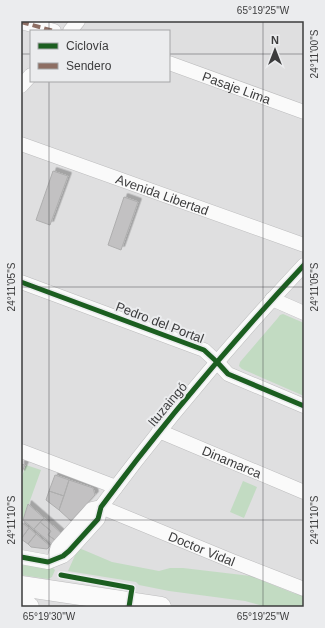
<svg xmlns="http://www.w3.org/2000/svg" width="325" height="628" viewBox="0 0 325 628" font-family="Arial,sans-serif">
<defs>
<filter id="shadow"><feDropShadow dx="3.5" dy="-3.5" stdDeviation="0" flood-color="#0004"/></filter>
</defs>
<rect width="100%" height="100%" fill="#dfdfe0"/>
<path fill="#c2dbc2" d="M283,314L304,323V396L242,369L239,366L240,362L277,319L280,315Z
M26,465L41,470L23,520L21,518V479Z
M243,481L257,487L244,518L230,512Z
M79,548L112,562L159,571L170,568H183L251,576L293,593L304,596V607H267L245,601L169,591L139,585L136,582L68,571L77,551Z
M21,565L52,567L55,570L52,577L48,579L21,575Z"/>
<path fill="#c2c1c2" stroke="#aeaeae" filter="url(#shadow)" d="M53,171L68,176L50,225L36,220Z
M124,197L138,202L121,250L108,245Z
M21,464L25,465L21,474Z
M55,475L69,480L64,496L49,491Z
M69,480L93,488L95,495L71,521L59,510Z
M49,491L64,496L59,510L46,500Z
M28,504L44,518L34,529L23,520Z
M44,518L61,533L55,540L48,535L51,531L40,522Z
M21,522L29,528L21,539Z
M40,522L51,531L48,535L55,540L52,544L34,529Z
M29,528L36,534L28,544L21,539Z
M36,534L50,546L47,549L31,547L28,544Z"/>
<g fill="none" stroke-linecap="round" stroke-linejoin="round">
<g stroke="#bcbcbd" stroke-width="15">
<g id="minor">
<path d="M21,22L54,31"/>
<path d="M70,31L78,21"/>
<path id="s1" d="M169,63L304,112"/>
<path d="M21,86L31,75"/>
<path id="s2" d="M21,144L304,245"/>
<path d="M21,282L204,350L217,362L228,374L304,406"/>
<path d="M272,299L304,313"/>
<path id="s3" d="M159,431L304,492"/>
<path d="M21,451L116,487"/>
<path id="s4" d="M101,507L232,561L304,589"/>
<path d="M21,557L48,562L63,556L69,551L98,519L101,507C164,422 232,342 304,265"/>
<path d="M54,559L58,547L92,509L101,507"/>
</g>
</g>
<g stroke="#bcbcbd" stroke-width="21">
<path id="highway" d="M21,586L161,607
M21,606L29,607"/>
</g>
<use href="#minor" stroke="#fafafa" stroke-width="14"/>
<use href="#highway" stroke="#fafafa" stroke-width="20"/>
<path stroke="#8d6e63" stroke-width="4" stroke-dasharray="8 4" stroke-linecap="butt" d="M21,22L54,31"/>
<g stroke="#ebecee" stroke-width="8">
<path id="cycleway" d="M21,282L204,350L217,362L228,374L304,406
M21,557L48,562L63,556L69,551L98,519L101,507C164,422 232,342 304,265
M61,575L132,588L129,607"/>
</g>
<use href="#cycleway" stroke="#1b5e20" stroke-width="5"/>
</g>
<path fill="none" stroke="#3c3c3d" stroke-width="1" stroke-opacity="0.45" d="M49,21V31M263,21V607M21,54H31M169,54H304M49,81V607M21,287H304M21,520H304"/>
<g text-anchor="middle" stroke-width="4" stroke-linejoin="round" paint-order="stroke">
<g font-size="13" fill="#3c3c3d" stroke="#ebecee">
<text dy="5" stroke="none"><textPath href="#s1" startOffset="72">Pasaje Lima</textPath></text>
<text dy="5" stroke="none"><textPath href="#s2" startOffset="150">Avenida Libertad</textPath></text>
<text transform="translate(160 322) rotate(21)" y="5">Pedro del Portal</text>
<text transform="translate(167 404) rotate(-50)" y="5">Ituzaingó</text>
<text dy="5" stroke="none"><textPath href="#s3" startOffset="79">Dinamarca</textPath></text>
<text dy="5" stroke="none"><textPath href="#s4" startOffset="109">Doctor Vidal</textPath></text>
</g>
</g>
<rect width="325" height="628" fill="none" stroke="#ebecee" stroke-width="44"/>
<rect x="30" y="30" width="140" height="52" fill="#ebecee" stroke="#a5a6a7"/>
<rect x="38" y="43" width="20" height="6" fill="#1b5e20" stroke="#a5a6a7"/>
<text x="66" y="50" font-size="12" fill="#3c3c3d">Ciclovía</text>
<rect x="38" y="63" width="20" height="6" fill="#8d6e63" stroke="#a5a6a7"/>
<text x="66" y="70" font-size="12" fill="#3c3c3d">Sendero</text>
<g transform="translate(275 50)" stroke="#ebecee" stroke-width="3" paint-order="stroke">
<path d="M0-3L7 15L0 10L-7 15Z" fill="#3c3c3d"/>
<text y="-6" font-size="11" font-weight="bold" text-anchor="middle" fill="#3c3c3d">N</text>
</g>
<rect x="22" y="22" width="281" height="584" fill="none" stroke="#3c3c3d" stroke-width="1.5"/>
<g font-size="10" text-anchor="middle" fill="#3c3c3d">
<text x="263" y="14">65°19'25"W</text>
<text transform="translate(314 54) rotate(-90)" y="4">24°11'00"S</text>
<text transform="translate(11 287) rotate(-90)" y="4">24°11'05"S</text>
<text transform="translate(314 287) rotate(-90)" y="4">24°11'05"S</text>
<text transform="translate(11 520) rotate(-90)" y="4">24°11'10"S</text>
<text transform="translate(314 520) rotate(-90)" y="4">24°11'10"S</text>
<text x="49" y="620">65°19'30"W</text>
<text x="263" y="620">65°19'25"W</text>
</g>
</svg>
